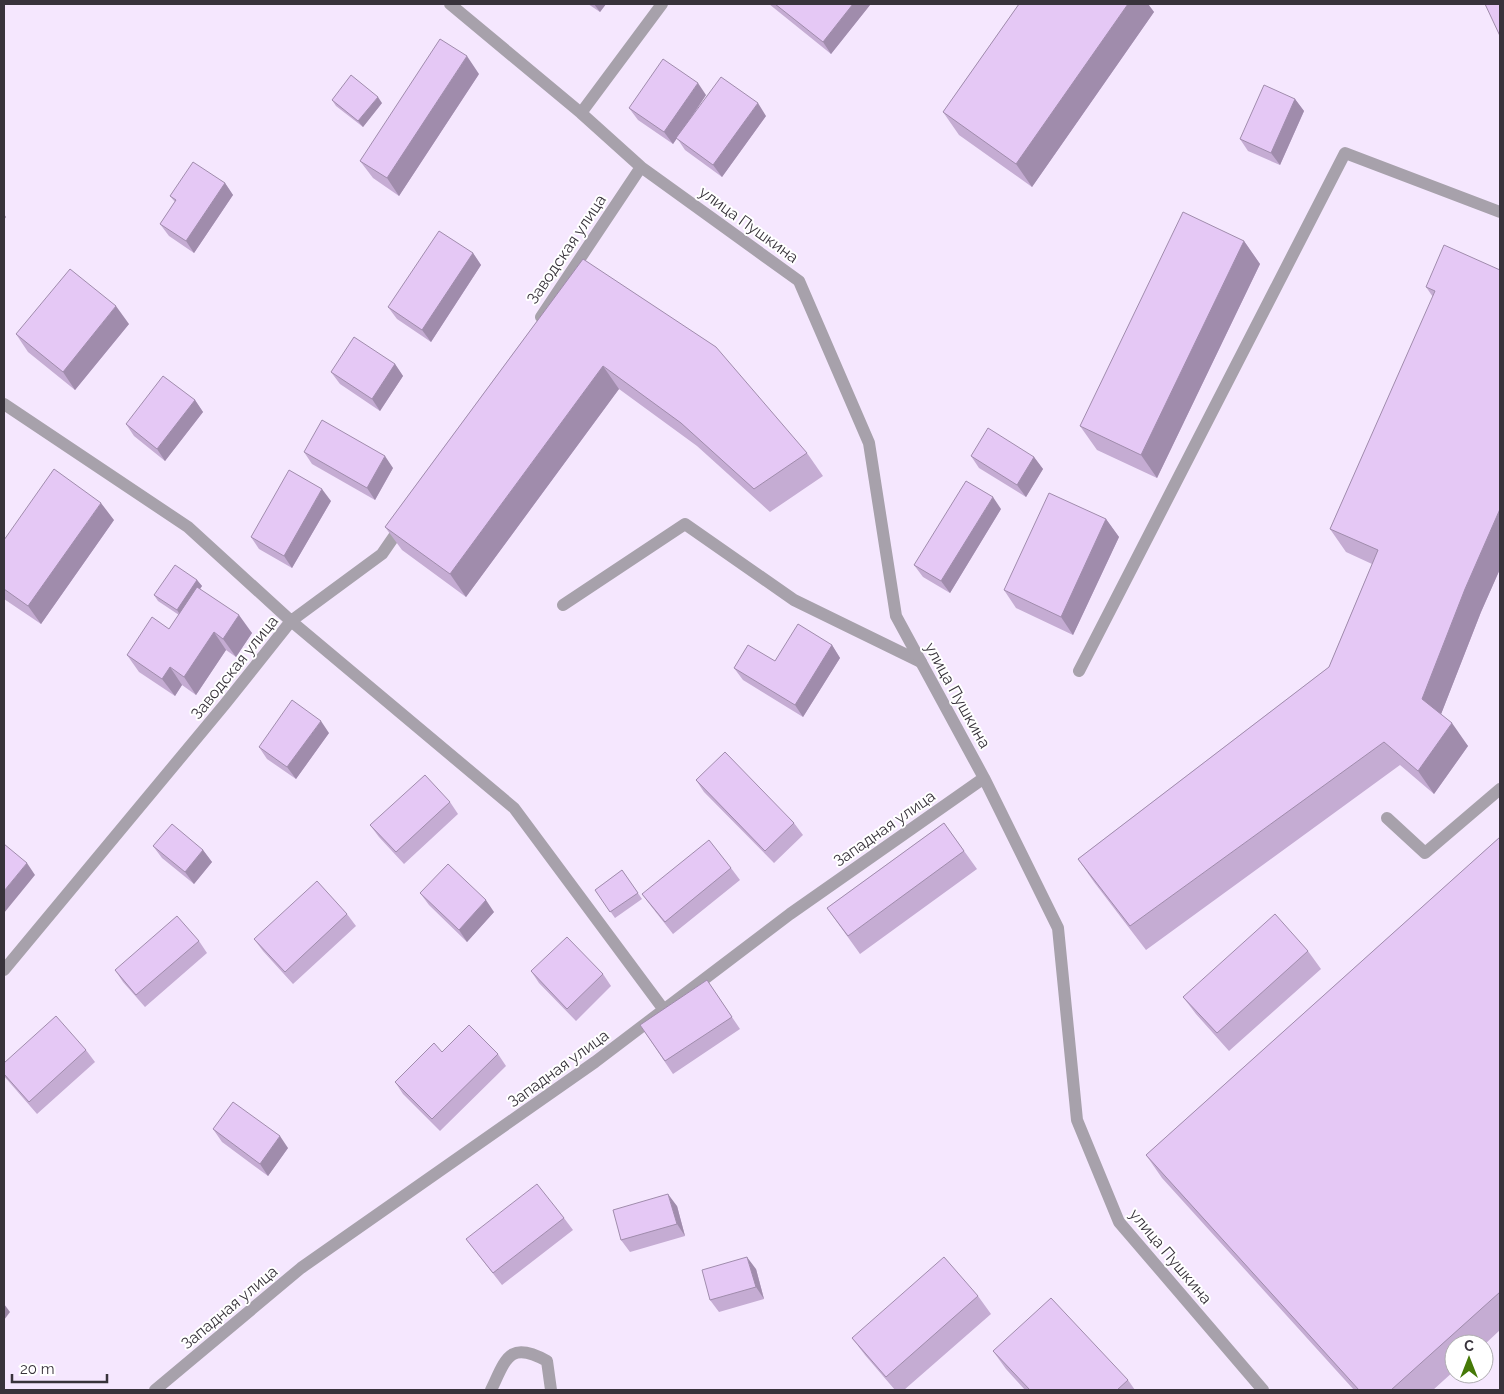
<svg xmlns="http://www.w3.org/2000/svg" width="1504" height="1394" viewBox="0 0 1504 1394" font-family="Raleway,sans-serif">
<rect width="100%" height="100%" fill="#f5e7fe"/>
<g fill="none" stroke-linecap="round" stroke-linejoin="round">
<path stroke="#a7a1ab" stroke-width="12" d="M563,605L685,524L794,600L921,662
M1079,671L1345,153L1500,212
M1387,818L1425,853L1500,789
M491,1390C506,1359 509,1340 547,1361L551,1390"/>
<path stroke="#a7a1ab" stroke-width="12" d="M450,4L581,113L641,167L799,281L869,443L896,616L984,778L1058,928L1077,1120L1119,1222L1263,1390
M581,113L662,4
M541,317L641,167
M4,404L188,527L291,621L514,808L664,1010
M4,970L225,704L291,621L382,554L402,525
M155,1390L301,1268L595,1062L790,914L984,778"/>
</g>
<path fill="#c5acd3" d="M588,4H606L600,12Z
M769,4H869L870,5L831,54Z
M1019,4H1148L1154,12L1032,187L959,135L943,112Z
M479,74L399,196L373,178L360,161Z
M706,95L686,126L766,116L722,177L685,150L677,138L673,144L638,120L629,108Z
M1295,99L1304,111L1280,165L1248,151L1240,139Z
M332,100L382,103L363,127L336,106Z
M225,183L233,195L194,253L169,236L160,224L175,202L170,196Z
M1244,241L1260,264L1157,478L1097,450L1080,426Z
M473,253L481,265L431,342L397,319L388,307Z
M583,259L807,453L823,476L770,512L697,446L619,389L466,597L402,550L385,527Z
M1500,270V569L1481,612L1441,714L1468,746L1434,794L1400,765L1146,950L1094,882L1078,859L1329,667L1372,564L1346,552L1330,529L1433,297L1426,287Z
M129,324L75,390L28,352L16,334Z
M395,364L403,376L380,411L340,384L331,372Z
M195,400L203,412L165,461L134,436L126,424Z
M304,452L393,468L375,500L312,464Z
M971,456L1034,457L1043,469L1026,497L979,468Z
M331,501L292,568L259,549L251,537Z
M1001,509L950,593L923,577L914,565Z
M1106,519L1119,537L1073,635L1016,608L1004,590Z
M114,520L41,624L4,599V540Z
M197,580L202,586L200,589L252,633L236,657L226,650L196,695L182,685L175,696L139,672L127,655L169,629L179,615L158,601L154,595Z
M832,645L840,658L803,717L743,680L734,668L775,661Z
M329,733L296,779L267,759L259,747Z
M696,780L794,823L803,835L774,863L704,792Z
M450,802L458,814L404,864L379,837L370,825Z
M944,823L977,869L860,954L827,908Z
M1500,837V1330L1484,1345L1454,1344V1371L1433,1390H1354L1162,1178L1146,1155Z
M153,846L203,850L212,862L194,884L162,858Z
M731,868L740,880L673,934L651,906L642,894Z
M622,870L642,899L615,918L595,890Z
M420,893L494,912L467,942L429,905Z
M347,914L356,926L293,984L263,951L254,939Z
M199,941L207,953L145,1007L123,982L115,970Z
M1308,951L1321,969L1229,1051L1196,1014L1183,997Z
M531,971L603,974L611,986L576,1021L539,983Z
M707,980L740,1029L673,1074L640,1025Z
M86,1050L95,1062L37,1114L4,1076V1063Z
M442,1052L498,1054L506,1066L440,1131L403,1094L395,1082Z
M213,1129L288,1148L268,1176L222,1142Z
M677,1206L685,1236L630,1252L621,1240Z
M564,1218L573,1230L502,1285L466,1239Z
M756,1269L764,1299L719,1312L710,1300Z
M978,1296L991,1314L904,1390H895L865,1355L852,1338Z
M993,1351L1128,1380L1135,1390H1025L1006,1369Z"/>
<path fill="#a08cac" d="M594,4H606L600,12Z
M853,4H869L870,5L831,54L823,42Z
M1128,4H1148L1154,12L1032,187L1016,164Z
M467,56L479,74L399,196L387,178Z
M698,83L706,95L673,144L664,132Z
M378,97L382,103L363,127L358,121Z
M1295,99L1304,111L1280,165L1271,153Z
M758,103L766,116L722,177L713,165Z
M225,183L233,195L194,253L186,241Z
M4,214L6,217L4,220Z
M1244,241L1260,264L1157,478L1141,455Z
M473,253L481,265L431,342L422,330Z
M116,306L129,324L75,390L63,372Z
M395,364L403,376L380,411L372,399Z
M603,366L619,389L466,597L450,574Z
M195,400L203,412L165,461L157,449Z
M385,456L393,468L375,500L367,488Z
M1034,457L1043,469L1026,497L1017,485Z
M322,489L331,501L292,568L284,556Z
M993,497L1001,509L950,593L941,581Z
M101,503L114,520L41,624L28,606Z
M1500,509V569L1481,612L1438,722L1422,699L1465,589Z
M1106,519L1119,537L1073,635L1061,617Z
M197,580L202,586L181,616L177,610Z
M239,615L252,633L236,657L223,639Z
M214,632L226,650L196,695L184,677Z
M832,645L840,658L803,717L795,705Z
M170,667L182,685L175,696L162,679Z
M321,721L329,733L296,779L287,767Z
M1452,723L1468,746L1434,794L1418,771Z
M203,850L212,862L194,884L185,872Z
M27,863L35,875L4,913V891Z
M486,900L494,912L467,942L459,930Z
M280,1136L288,1148L268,1176L260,1164Z
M668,1194L677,1206L685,1236L677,1224Z
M747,1257L756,1269L764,1299L756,1287Z
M4,1304L10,1312L4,1320Z"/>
<path fill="#e5c8f5" stroke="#a08cac" d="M775,4H853L823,42Z
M1019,4H1128L1016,164L943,112Z
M1485,4H1500V36Z
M440,39L467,56L387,178L360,161Z
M663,59L698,83L664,132L629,108Z
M351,75L378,97L358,121L332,100Z
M721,77L758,103L713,165L676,138Z
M1264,85L1295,99L1271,153L1240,139Z
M193,162L225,183L186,241L160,224L176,200L170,196Z
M1183,212L1244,241L1141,455L1080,426Z
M439,231L473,253L422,330L388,307Z
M1444,245L1500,270V509L1465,589L1422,699L1452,723L1418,771L1384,742L1130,926L1078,859L1329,667L1378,550L1330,529L1435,291L1426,287Z
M583,259L716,347L807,453L754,489L681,423L603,366L450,574L385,527Z
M70,269L116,306L63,372L16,334Z
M354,337L395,364L372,399L331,372Z
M163,376L195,400L157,449L126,424Z
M322,420L385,456L367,488L304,452Z
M988,428L1034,457L1017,485L971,456Z
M54,469L101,503L28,606L4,589V540Z
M289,470L322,489L284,556L251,537Z
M966,481L993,497L941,581L914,565Z
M1049,493L1106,519L1061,617L1004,590Z
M175,565L197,580L177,610L154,595Z
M197,587L239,615L223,639L214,632L184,677L170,667L162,679L127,655L152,617L169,629Z
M798,624L832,645L795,705L734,668L748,645L775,661Z
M292,700L321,721L287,767L259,747Z
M725,752L794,823L765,851L696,780Z
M425,775L450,802L396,852L370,825Z
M944,823L964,851L848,936L827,908Z
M172,824L203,850L185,872L153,846Z
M1500,837V1292L1391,1390H1359L1146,1155Z
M709,840L731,868L665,922L642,894Z
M4,844L27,863L4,891Z
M448,864L486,900L459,930L420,893Z
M622,870L638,893L610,912L595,890Z
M317,881L347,914L285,972L254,939Z
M1275,914L1308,951L1217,1033L1183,997Z
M177,916L199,941L136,995L115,970Z
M567,937L603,974L567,1009L531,971Z
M707,980L732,1017L665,1061L640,1025Z
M56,1016L86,1050L29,1102L4,1074V1063Z
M469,1025L498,1054L432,1119L395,1082L434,1043L442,1052Z
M233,1102L280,1136L260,1164L213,1129Z
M537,1184L564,1218L493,1273L466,1239Z
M668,1194L677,1224L621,1240L613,1210Z
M747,1257L756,1287L710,1300L702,1270Z
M944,1257L978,1296L886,1377L852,1338Z
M1051,1298L1128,1380L1117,1390H1030L993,1351Z"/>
<g text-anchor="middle" stroke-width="4" stroke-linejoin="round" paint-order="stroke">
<g font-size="16" fill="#38333b" stroke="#fff">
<text transform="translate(749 224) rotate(36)" y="6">улица Пушкина</text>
<text transform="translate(566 249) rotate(-56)" y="6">Заводская улица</text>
<text transform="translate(234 667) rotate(-51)" y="6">Заводская улица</text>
<text transform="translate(958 695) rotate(61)" y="6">улица Пушкина</text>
<text transform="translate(884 828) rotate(-35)" y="6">Западная улица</text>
<text transform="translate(558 1068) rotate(-36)" y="6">Западная улица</text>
<text transform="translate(1171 1256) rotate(50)" y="6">улица Пушкина</text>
<text transform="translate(229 1307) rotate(-40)" y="6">Западная улица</text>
</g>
</g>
<rect width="1504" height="1394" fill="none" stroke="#38333b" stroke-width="10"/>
<g transform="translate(1469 1359)"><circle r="24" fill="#ffffff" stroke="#afadb1"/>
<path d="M0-4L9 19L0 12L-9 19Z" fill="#457907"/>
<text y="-8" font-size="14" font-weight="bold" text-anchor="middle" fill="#38333b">С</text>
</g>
<path d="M12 1374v8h95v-8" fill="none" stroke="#38333b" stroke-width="2.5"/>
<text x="20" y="1374" font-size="15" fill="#38333b" stroke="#ffffff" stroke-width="4" paint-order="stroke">20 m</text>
</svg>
